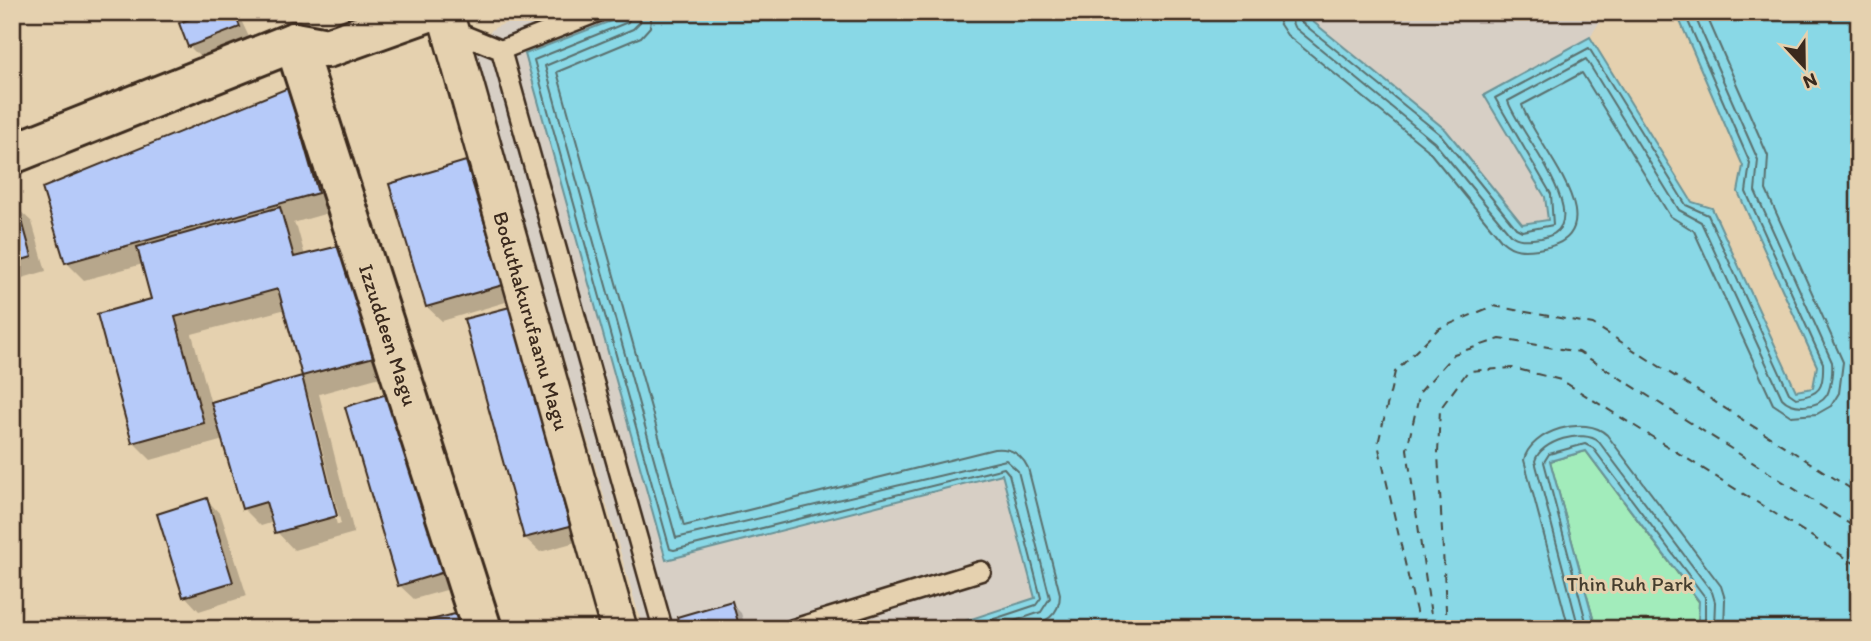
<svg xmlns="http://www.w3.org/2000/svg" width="1871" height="641" viewBox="0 0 1871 641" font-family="Itim,sans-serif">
<rect width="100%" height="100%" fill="#e5d1af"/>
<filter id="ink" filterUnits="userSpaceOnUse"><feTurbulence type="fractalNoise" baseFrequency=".0143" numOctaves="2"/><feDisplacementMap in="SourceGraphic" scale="14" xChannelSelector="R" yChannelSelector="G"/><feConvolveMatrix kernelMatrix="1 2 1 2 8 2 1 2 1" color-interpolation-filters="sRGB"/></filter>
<g filter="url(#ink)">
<path fill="#d7cfc5" d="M534,12H634L525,53L666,560L1002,474L1035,598L941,629H643L473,49L494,28Z
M1301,12H1606L1590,37L1484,95L1545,197L1549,221L1522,224L1446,130Z"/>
<path fill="#a2ecbb" stroke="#6e8b6c" stroke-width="2" d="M1586,451L1699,602L1698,629H1596L1550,461Z"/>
<path fill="#89d8e6" stroke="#6a9296" stroke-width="2" d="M634,12H1301L1446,130L1522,224L1548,220L1545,197L1484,95L1590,37L1692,202L1712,208L1796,391L1813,388L1817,366L1738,192L1743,166L1676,12H1859V629H1698L1699,601L1586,451L1550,461L1596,629H941L1035,598L1002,474L666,560L525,54Z"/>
<path fill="#0003" fill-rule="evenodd" d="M212,12H237L249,37L199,56L189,46Z
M287,90L305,108L335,211L293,223L297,227L305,256L338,247L356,265L391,374L319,394L354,533L294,550L277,532L274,522L261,526L243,508L224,440L151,460L133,442L153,300L143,264L84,280L66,262ZM286,309L304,377L211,404L192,334ZM305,397H309L341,524L337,525Z
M465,163L480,178L516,299L442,321L427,307Z
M17,208L32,222L46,271L12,281V209Z
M509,309L524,323L583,540L540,552L525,538Z
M347,408L457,587L414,599L399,585Z
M207,500L221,515L247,596L199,611L185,596Z
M731,603L741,613L746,629H682Z"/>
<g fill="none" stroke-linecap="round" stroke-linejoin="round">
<path stroke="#5a706e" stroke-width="2" d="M633,12L628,22L534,60L670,549L674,550L1004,468L1009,474L1041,598L1036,605L964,629
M642,12L640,22L633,29L545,66L676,538L1006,460L1018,471L1050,598L1041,612L991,629
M652,12L650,27L641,37L557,72L684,526L994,449C1010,447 1021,453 1028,468L1060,594C1060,617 1044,622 1025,629
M1278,12L1279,23L1287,35L1427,149L1502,241C1513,251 1523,251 1538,249C1626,236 1533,143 1522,105L1582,73L1670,216L1694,231L1773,404L1791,416L1817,414L1831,406L1839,393L1843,362L1766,190L1768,156L1705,12
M1288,12L1294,27L1434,142L1510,234C1520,242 1529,239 1541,238C1604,228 1515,128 1508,101L1586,59L1679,210L1701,222L1782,398C1792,409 1818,409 1827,395C1831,387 1833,371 1832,362L1755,191L1758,160L1693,12
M1297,12L1300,21L1441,135L1516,228L1522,231L1553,225L1551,194L1495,98L1589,48L1686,205L1708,215L1789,393L1796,398C1820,395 1824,388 1823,363L1746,192L1750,163L1684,12
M1569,629L1524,460C1530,431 1586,414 1607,435L1721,586L1725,599L1724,629
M1579,629L1535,461C1540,441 1584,428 1599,442L1712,592L1715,602L1714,629
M1588,629L1544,462L1549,454L1585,444L1593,448L1705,597V629"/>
<path stroke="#47443c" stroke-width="2" stroke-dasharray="9 7" stroke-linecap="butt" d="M1420,629L1378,444L1395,372L1438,329L1493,306L1593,324L1859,494
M1433,629L1407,449L1420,392L1454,354L1500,339L1579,352L1859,530
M1447,629L1438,453L1440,409L1468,371L1513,368L1561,380L1859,566"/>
</g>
<path fill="#b6caf9" stroke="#3b2a1e" stroke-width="2" d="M207,12H234L240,27L188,47L179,23Z
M288,88L318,193L65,263L42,188Z
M466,161L503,285L426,307L389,184Z
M18,206L32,257L12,263V208Z
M280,207L294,257L339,246L374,357L302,376L278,289L175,317L204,423L132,443L97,314L151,299L137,247Z
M510,307L570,526L524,538L464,319Z
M302,376L337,516L275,533L266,502L242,509L211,402Z
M387,394L444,572L398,586L345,407Z
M207,498L233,582L183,597L157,514Z
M732,601L740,629H680L677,617Z
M459,613L463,629H395Z"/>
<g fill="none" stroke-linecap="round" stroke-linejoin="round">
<g stroke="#3b2a1e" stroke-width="23">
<path id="service" d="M449,29L501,50L598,12
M501,50L663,629
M793,629L981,571"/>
</g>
<g stroke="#3b2a1e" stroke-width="40">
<path id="minor" d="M445,12L619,629"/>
</g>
<g stroke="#3b2a1e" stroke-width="44">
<path id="secondary" d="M294,42L482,629"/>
</g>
<g stroke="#3b2a1e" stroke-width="44">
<path id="primary" d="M12,154L294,42L327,48L428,12"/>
</g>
<use href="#service" stroke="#e5d1af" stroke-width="18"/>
<use href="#minor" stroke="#e5d1af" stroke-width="35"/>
<use href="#secondary" stroke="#e5d1af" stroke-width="38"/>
<use href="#primary" stroke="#e5d1af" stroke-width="38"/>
</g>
</g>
<g text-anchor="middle" stroke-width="6" stroke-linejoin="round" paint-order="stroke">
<g font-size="21" fill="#3b2a1e" stroke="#e5d1af">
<text transform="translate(531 321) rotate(74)" y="7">Boduthakurufaanu Magu</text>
<text transform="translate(388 335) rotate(72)" y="7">Izzuddeen Magu</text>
</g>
<g font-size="21" fill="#453d2e" stroke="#e5d1af">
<text x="1630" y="591">Thin Ruh Park</text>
</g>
</g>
<rect width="1871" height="641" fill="none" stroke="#e5d1af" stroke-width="42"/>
<rect x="21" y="21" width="1829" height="599" fill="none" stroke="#3b2a1e" stroke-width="2.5" filter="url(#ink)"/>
<g transform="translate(1804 66) rotate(158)" stroke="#e5d1af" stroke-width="5" paint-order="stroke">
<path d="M0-5L12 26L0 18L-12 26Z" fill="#3b2a1e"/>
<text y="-10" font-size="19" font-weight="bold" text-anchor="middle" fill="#3b2a1e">N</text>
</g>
</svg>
